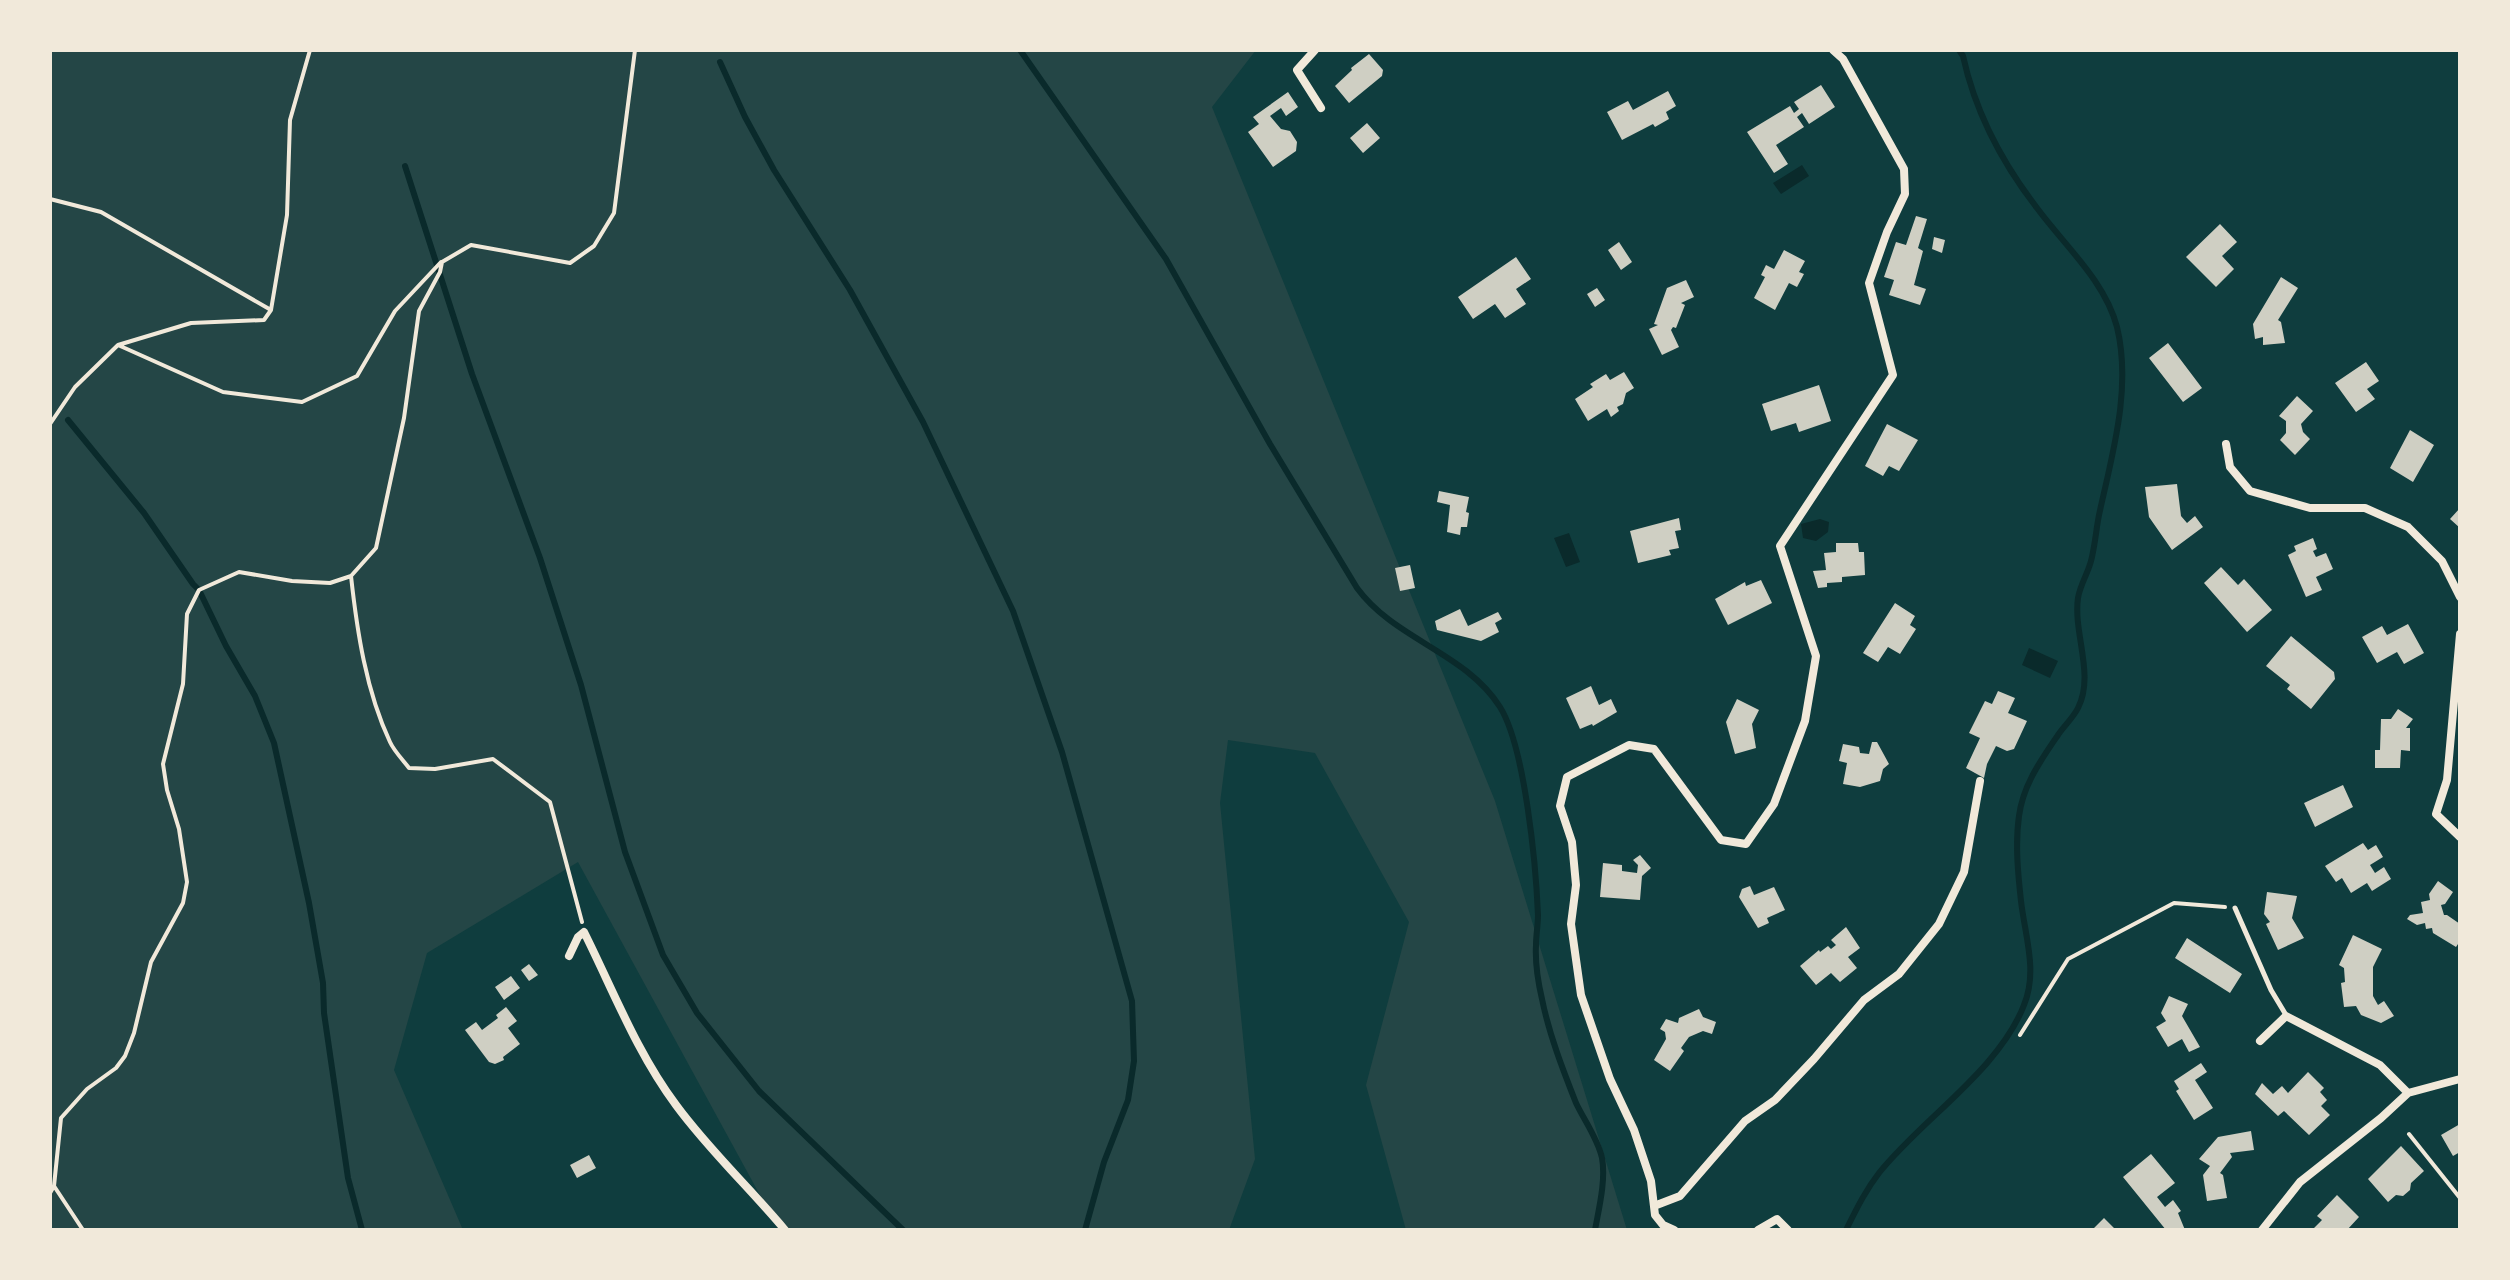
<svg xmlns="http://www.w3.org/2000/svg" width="2510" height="1280" viewBox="0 0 2510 1280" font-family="'Asap Condensed',sans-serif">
<rect width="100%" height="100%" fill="#0f3d3e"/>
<path fill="#244646" d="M50,50H1256L1212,107L1495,801L1627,1230H1406L1366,1085L1409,922L1315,753L1228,740L1220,803L1255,1159L1229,1230H779L578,862L427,953L394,1070L463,1230H50Z"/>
<path fill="#0a2a2b" d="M1802,165L1809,176L1781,194L1773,183Z
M1820,519L1829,522L1828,532L1816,541L1803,538L1801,524Z
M1569,533L1580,562L1566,567L1554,538Z
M2029,648L2058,661L2050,678L2022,665Z"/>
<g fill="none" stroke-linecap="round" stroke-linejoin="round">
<path stroke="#0a2a2b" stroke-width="6" d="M1020,50L1166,259L1270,444L1357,588C1395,640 1465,652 1500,707C1525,747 1536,866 1538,915C1538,925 1536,935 1536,945C1535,963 1538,982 1542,999C1549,1034 1563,1070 1576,1103C1584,1120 1598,1139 1602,1158C1606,1180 1599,1208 1595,1230
M720,62L745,117L774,170L850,290L923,422L1013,611L1062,752L1132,1001L1134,1061L1128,1100L1104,1162L1085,1230
M405,166L472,374L540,558L581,685L625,852L663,955L697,1013L759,1091L903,1230
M68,420L144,513L193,584L199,590L226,646L255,696L274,743L309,903L323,983L324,1013L348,1178L362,1230
M1846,1230C1856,1210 1865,1191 1879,1173C1922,1119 1999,1070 2024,1005C2038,971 2025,936 2021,901C2018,874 2015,844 2019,816C2023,785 2041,760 2058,735C2064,726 2073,718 2078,708C2095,675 2073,633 2078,598C2080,585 2088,573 2091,561C2095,546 2096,530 2099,515C2112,455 2132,389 2117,327C2105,281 2065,246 2037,208C2003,164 1975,111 1963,56L1959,50"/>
</g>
<path fill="#cfcfc3" d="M1369,54L1383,70L1382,76L1349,103L1335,86L1352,70L1351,68Z
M1821,85L1835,107L1809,124L1802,113L1797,117L1804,127L1776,145L1788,164L1774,173L1747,132L1790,106L1794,113L1799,109L1794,102Z
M1668,91L1676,106L1666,112L1669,119L1655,127L1653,124L1622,140L1607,112L1628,101L1633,110Z
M1288,92L1298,107L1286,116L1281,108L1270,116L1281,129L1290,131L1297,142L1296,151L1273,167L1248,132L1259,124L1253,117Z
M1367,123L1380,138L1363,153L1350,138Z
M1916,216L1927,219L1918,248L1923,251L1914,285L1926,289L1920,305L1889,295L1894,280L1884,277L1896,242L1906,245Z
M2220,224L2237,242L2222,256L2234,269L2216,287L2186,257Z
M1934,237L1945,240L1942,253L1932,249Z
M1619,242L1632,262L1621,270L1608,250Z
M1784,250L1805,261L1799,272L1804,274L1797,287L1789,283L1775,310L1754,298L1765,277L1761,275L1766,265L1774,269Z
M1516,257L1531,279L1516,289L1526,304L1505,318L1495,304L1473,319L1458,297Z
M2281,277L2298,288L2278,320L2281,322L2285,343L2263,345V337L2255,339L2253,324Z
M1686,280L1694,297L1681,303L1685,305L1676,328L1673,327L1671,330L1679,347L1662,355L1649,329L1658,325L1654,324L1667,288Z
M1597,288L1605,300L1595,307L1587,294Z
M2168,343L2202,388L2183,402L2149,358Z
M2366,362L2379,381L2367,389L2375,399L2356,412L2335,383Z
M1624,372L1634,388L1626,393L1623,404L1617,407L1619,411L1611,417L1607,409L1588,421L1575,399L1593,387L1590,384L1606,374L1610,380Z
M1819,385L1831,421L1799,432L1796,423L1771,431L1762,404Z
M2297,396L2313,411L2301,424L2303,432L2310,439L2295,455L2280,440L2286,433V421L2279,416Z
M1887,424L1918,440L1899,471L1889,466L1883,476L1865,466Z
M2410,430L2434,445L2413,482L2390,468Z
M2177,484L2181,516L2187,523L2195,516L2203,527L2172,550L2149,517L2145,487Z
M1439,491L1469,497L1466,512L1469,513L1467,527H1461L1460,535L1447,532L1450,505L1437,502Z
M2460,508V528L2450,519Z
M1679,518L1681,530L1675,531L1679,548L1669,550L1671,555L1638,563L1630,531Z
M2313,538L2317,549L2313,551L2316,557L2326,553L2333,569L2316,577L2322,590L2306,597L2288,555L2296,551L2294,546Z
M1836,543H1858L1859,552H1864L1865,575L1842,577V582L1827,583V587L1818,588L1813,571L1826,570L1824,553L1836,552Z
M1410,565L1415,588L1400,591L1395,568Z
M2221,567L2238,585L2244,579L2272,610L2247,632L2204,583Z
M1761,580L1772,603L1728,625L1715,599L1745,582L1746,586Z
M1895,603L1915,616L1910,625L1916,629L1900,654L1888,647L1878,662L1863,653Z
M1460,609L1468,626L1498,612L1502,619L1495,623L1499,632L1481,641L1437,630L1435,621Z
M2408,624L2424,653L2404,664L2397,652L2377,663L2362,637L2382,626L2387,635Z
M2291,636L2334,672L2335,679L2311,709L2287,689L2290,685L2266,666Z
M1591,686L1599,705L1611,699L1617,712L1593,726L1592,724L1580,729L1566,698Z
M1998,691L2015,698L2008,713L2027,721L2014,749L2007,751L1996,746L1987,764L1984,778L1966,768L1980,738L1969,733L1985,701L1992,704Z
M1737,699L1759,710L1752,724L1756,748L1735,754L1726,722Z
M2398,709L2413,719L2406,728H2410V751L2401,750L2400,768H2375V750H2380L2381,719H2391Z
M1872,742H1877L1889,764L1883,769L1880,781L1860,787L1843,784L1847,763L1839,761L1843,744L1859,747L1860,753L1869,754Z
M2343,785L2353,807L2315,827L2304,803Z
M2363,843L2368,850L2376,845L2383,857L2370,865L2375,873L2384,867L2391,879L2372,891L2367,883L2351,893L2342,878L2336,882L2325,866Z
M1640,855L1651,868L1642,876L1640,900L1600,897L1603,863L1622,865V871L1637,873L1638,865L1633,860Z
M2438,881L2453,892L2445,904L2441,905L2444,915H2447L2460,924V941L2456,947L2433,933L2432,928L2426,929L2425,923L2417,925L2407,919L2410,915L2423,913L2421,902L2430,900L2429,894Z
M1750,886L1754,895L1774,887L1785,910L1767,918L1769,923L1758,928L1739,897L1742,889Z
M2267,892L2297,896L2292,918L2304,938L2278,950L2266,924L2270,922L2264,914Z
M1846,927L1860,948L1848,957L1857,968L1840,982L1831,973L1816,985L1800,966L1819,950L1820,952L1828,946L1831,949L1836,945L1831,940Z
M2353,935L2382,949L2373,967V996L2378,1005L2384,1001L2394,1016L2381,1023L2361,1015L2356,1006L2344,1007L2341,983L2345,982L2344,968L2339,965Z
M2187,938L2242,974L2230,993L2175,958Z
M529,964L538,975L529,981L521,970Z
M511,976L520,988L504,1000L495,987Z
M2169,996L2188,1004L2182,1016L2200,1047L2189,1052L2182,1039L2168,1047L2156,1027L2166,1021L2161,1013Z
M506,1007L517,1021L508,1028L520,1044L503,1057L504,1060L495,1064L489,1062L465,1030L476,1022L482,1030L498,1018L496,1015Z
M1699,1009L1703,1017L1716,1022L1712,1034L1703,1031L1689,1037L1681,1048L1684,1051L1670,1071L1654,1060L1666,1039L1665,1032L1660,1029L1666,1019L1678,1023L1679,1018Z
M2201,1063L2207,1072L2195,1080L2213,1108L2194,1120L2176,1091L2179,1089L2174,1081Z
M2308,1072L2324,1088L2320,1092L2327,1100L2321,1106L2330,1115L2309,1135L2284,1111L2278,1116L2255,1094L2262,1083L2273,1094L2282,1086L2288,1093Z
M2460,1124V1152L2453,1156L2441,1135Z
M2251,1131L2254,1150L2230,1153L2232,1157L2220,1173L2223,1175L2227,1198L2207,1201L2203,1175L2210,1166L2199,1159L2218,1137Z
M2401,1146L2424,1171L2411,1183L2410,1190L2403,1196L2396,1195L2388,1202L2368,1179Z
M2151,1154L2175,1183L2157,1197L2165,1207L2173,1200L2181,1211L2178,1213L2185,1230H2166L2123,1177Z
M589,1155L596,1168L577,1178L570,1165Z
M2337,1195L2359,1217L2347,1230H2312L2322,1220L2317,1216Z
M2104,1218L2116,1230H2092Z"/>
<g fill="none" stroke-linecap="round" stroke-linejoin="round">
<path stroke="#f1e9da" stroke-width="4" d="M50,199L101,212L271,310L264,320L191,323L118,345L223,392L302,402L357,376L395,311L441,262
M271,310L287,215L290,120L310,50
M50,424L75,387L118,345
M351,576C357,631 366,691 390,742C394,751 403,760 409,768L435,769L493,759L550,802L582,922
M2020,1035L2068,959L2174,903L2225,907
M2409,1134L2460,1198
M54,1186L83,1230
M50,1193L54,1186L61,1118L87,1089L116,1068L125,1056L134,1033L151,962L183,903L187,882L179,829L167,790L163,764L183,684L187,614L199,590L239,572L292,581L330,583L351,576L376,548L404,418L419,311L440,272L442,262L471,245L570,263L594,246L614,213L635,50"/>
<path stroke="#f1e9da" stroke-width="5" d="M2235,908L2271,990L2286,1015"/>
<path stroke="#f1e9da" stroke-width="8" d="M1315,50L1297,70L1321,108
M2226,444L2230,467L2250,491L2310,508H2365L2408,527L2442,561L2460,597
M2460,634L2447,780L2436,814L2460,837
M569,956L578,937L584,932C613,990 637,1053 676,1105C709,1150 749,1187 785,1230
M2260,1041L2286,1016L2380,1065L2408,1093
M1654,1206L1680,1196L1745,1121L1775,1100L1814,1059L1864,1000L1899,974L1939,924L1964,872L1980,781
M1674,1230L1663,1225L1655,1215L1651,1181L1634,1130L1610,1079L1581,995L1571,924L1576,885L1572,842L1560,806L1567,777L1629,745L1654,749L1721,840L1746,844L1774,804L1805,721L1816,656L1780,546L1893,375L1869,283L1887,232L1905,194L1904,169L1843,59L1833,50
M1758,1230L1777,1219L1788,1230
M2262,1230L2300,1182L2381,1118L2408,1093L2460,1079"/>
</g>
<rect width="2510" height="1280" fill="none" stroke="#f1e9da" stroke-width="104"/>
</svg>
